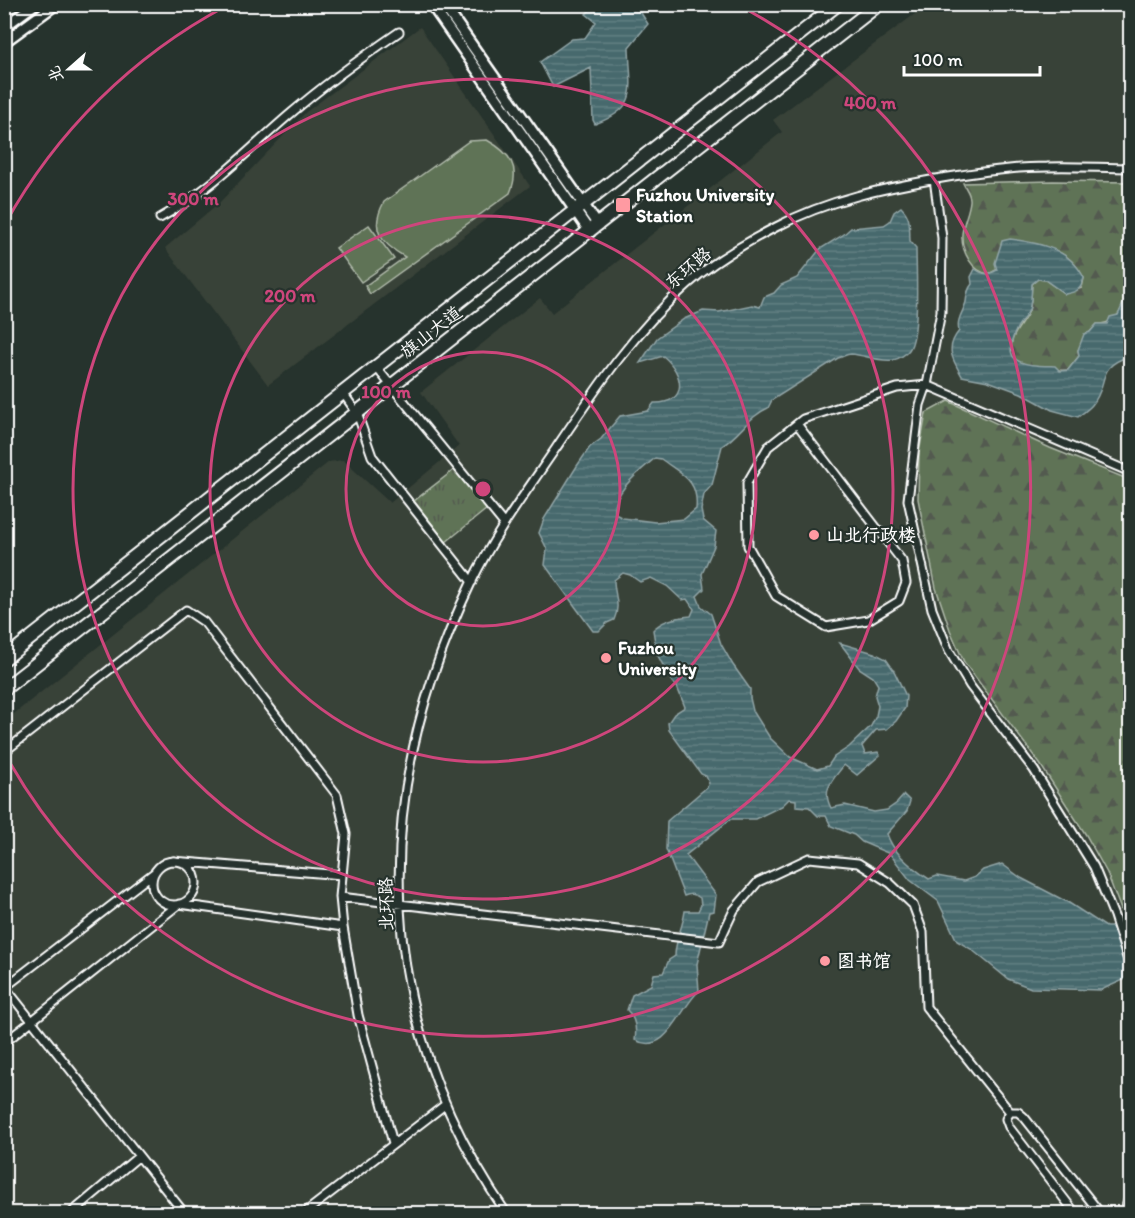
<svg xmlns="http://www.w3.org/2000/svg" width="1135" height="1218" viewBox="0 0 1135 1218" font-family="Itim,'LXGW WenKai TC',sans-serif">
<defs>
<pattern id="grass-tufts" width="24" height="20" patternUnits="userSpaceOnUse" patternTransform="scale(1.5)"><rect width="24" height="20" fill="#5f7356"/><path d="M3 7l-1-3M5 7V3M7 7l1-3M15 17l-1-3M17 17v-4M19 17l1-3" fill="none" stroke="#535a50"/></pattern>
<pattern id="forest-firs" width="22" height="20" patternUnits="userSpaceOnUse" patternTransform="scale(1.5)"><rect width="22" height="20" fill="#5f7356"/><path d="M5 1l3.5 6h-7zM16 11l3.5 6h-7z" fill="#535a50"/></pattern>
<pattern id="water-rules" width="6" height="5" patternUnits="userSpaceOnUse" patternTransform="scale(1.5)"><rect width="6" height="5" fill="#47696d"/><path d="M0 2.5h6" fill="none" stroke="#638083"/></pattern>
</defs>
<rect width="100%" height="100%" fill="#26332d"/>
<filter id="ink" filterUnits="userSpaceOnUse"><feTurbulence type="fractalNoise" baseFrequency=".0167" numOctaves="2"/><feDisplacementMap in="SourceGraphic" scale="12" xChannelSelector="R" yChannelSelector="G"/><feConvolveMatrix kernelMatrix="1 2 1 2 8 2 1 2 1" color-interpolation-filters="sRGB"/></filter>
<g filter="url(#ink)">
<path fill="#394238" d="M927,5H1130V1213L5,1214V721L329,462L343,460L390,503L459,446L421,392L540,298L552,313L782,132L773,120Z
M420,27L530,186L268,385L165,248L220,202L306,112Z"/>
<path fill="url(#grass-tufts)" stroke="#afb9aa" stroke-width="1.5" d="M455,469L487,509L446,542L414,501Z"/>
<path fill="url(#forest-firs)" stroke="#afb9aa" stroke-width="1.5" d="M1053,181L1130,182V303L1123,304C1120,317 1110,324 1097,324L1083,340L1078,350L1079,356L1068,370C1053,371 1023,367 1012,357C1008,336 1019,330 1028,313C1032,305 1031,293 1032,284L1038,279L1045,280L1065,294L1082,288L1084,278C1073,257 1062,252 1040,245L989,274C972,272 961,251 962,234C963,223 969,212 970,201C971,195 966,189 963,183Z
M948,401L1050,448L1130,480V927L1128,928L1107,873L1086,835L1040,764L964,662L950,630L936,588L918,499L919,453L926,413Z"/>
<path fill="#5f7356" stroke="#afb9aa" stroke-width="1.5" d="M487,140C510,153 521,167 510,193L370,294L365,286L405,257C381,243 369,230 384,202L469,141Z
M369,225L394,259L361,282L336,248Z"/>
<path fill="url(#water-rules)" stroke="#91a5a7" stroke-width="1.5" fill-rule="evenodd" d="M596,4L636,5L648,24L629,47C630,89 641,107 595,124L593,120L591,68L553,87L540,62L572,39L585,38L596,22L586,14Z
M901,207C912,218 909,227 910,241L916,248C916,268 920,336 909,350C906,354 899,359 893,360C878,362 865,355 851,354C847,354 842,357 838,358L772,400L768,408C749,416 740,435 722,446L712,485L704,494L701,510L703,520L716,531L714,546L702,574L704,589L697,596L701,606L711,614L721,644L733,665L750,689V698L753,711L770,738L790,757L817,769L828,766L834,757L849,747L871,726L876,716L878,706L875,696L878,685L873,677L859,668L840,643L874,653L886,659L893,669L906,696L905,708L896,721L887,729L876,730L862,746L865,754L878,752L880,755L857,775L844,765C833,780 821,789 831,808L845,805L874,812L887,810L897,803L904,795L910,801L907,811L887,834C893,853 912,868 929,879L937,876L964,881L975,877L983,870L1002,864L1021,878L1069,903L1106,927H1130V977L1101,990L1031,988L1008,979L971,949L957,941L938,901L910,880L890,854L862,842L854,835L831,826L826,816H818L809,807L796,806V800L789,799L782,806L755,819H731L686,855L716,895L714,911L709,912L697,964L699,991C680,1007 667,1057 635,1040C637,1028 635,1018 627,1010L632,995L651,985L654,974L663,973L669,960L675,956C675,940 683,927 685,911H698L701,905L700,898C694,894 691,893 684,896L666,849L667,821L707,787L709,783L706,776L701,774L669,730L668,723L674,714L685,707L677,687L672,682L657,654L653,630C662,620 678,617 691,616L694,609L687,599L682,600L667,586L651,578L640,582L630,575L623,573L614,580C614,595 621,605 614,620L607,623L599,631H593L545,565L547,549L539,533L544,519L577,466L590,447L601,439L620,416L648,411L654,403C689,404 684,373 663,356L640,363L657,338L684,319L703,311L719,312L752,305L760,307L764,297L774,293L781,285L797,278L820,249L843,235L851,228L884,225L890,221L894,212ZM655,458L661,459C682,475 699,480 696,509L684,519L655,522L623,518L615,514C612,492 640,471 655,458Z
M1010,239C1041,243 1070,249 1084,278C1081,290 1077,292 1065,294L1045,280L1038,279L1032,284C1031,293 1032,304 1028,312C1025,318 1020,322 1017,328C998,366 1026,365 1055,366L1060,371L1068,370L1079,356L1078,350L1084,334L1090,332L1097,324H1107L1110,317L1118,315L1123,304L1130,303V356C1094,367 1110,384 1092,405C1088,410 1082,413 1078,417L1052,410L1021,393L988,381L962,376C952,359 945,348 959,331C956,319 963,313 966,302C967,295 967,290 972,284L971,277L975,269C984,275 988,275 997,270L995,263L1002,241Z"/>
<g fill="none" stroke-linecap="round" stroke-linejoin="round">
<g stroke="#fff" stroke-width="11">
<path id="minor" d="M934,179L942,238L941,312L927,385L920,405L908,500L932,609L949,651L970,686L1034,770L1094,867L1114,916L1130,967
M160,218C210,191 247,151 289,115C324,85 361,58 399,32
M376,367L504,524
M343,393L357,413L372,456L472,582
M797,424L902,561L906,583L899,601L868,620L826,627L776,596L748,546L747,483L768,447L803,419L897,388L927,385L1130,472
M4,752L186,610L204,622L337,795L346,834L340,897L343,927L358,1015L393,1143
M173,861L342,875
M152 883a22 22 0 1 1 44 0a22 22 0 1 1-44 0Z
M340,897L719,942L734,910L758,882L809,858L858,863L890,883L913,905L923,932L926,1007L1010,1112H1018L1024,1117L1101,1214
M4,986L185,1214
M4,988L155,872
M4,1043L179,904L343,927
M1010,1112L1006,1119L1009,1127L1076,1214
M70,1214L139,1156
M303,1214L446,1104
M507,1214C371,1017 369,795 471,583C494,535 526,492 556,448C595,390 634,331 688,284C714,261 745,243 776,227C829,199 885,188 942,178C977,172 1013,167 1047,167C1075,166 1103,168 1130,168
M1124,1214L1130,1194"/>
</g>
<g stroke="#fff" stroke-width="14">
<path id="tertiary" d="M431,4L590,232
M443,4L598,225
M4,27L35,4
M4,42L56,4"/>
</g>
<g stroke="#fff" stroke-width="16">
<path id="trunk" d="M4,659L838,4
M4,689L879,4"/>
</g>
<use href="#minor" stroke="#26332d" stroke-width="7"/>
<use href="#tertiary" stroke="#26332d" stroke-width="9"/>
<use href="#trunk" stroke="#26332d" stroke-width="12"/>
</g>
</g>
<g fill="none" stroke="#ce467c" stroke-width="3">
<circle cx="483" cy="489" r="137"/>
<circle cx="483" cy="489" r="273"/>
<circle cx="483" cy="489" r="410"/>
<path d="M5 224A547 547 0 0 1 226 6M740 6A547 547 0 1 1 5 754"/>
</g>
<g fill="#ff9aa2" stroke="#26332d" stroke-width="2">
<rect x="615" y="197" width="16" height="16" rx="3"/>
<circle cx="814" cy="535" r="6"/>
<circle cx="606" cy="658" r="6"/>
<circle cx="825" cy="961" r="6"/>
</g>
<g text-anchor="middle" stroke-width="4.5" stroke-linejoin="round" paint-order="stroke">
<g font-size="18" font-weight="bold" fill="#fff" stroke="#26332d" text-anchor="start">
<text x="636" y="201">Fuzhou University<tspan x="636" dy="21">Station</tspan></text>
<text x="826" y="541">山北行政楼</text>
<text x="618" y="654">Fuzhou<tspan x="618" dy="21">University</tspan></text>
<text x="837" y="967">图书馆</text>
</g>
<g font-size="18" fill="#fff" stroke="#26332d">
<text transform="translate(688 268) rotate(-40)" y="6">东环路</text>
<text transform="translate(431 332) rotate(-38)" y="6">旗山大道</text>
<text transform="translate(386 904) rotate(-91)" y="6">北环路</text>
</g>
</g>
<circle cx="483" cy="489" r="9" fill="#ce467c" stroke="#26332d" stroke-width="3"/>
<g font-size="18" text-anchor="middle" font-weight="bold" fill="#ce467c" stroke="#26332d" stroke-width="4.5" stroke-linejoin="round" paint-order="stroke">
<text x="870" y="109">400 m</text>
<text x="193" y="205">300 m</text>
<text x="290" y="302">200 m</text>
<text x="386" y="398">100 m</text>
</g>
<rect width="1135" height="1218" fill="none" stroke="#26332d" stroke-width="24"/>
<rect x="12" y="12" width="1111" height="1194" fill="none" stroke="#fff" stroke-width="2" filter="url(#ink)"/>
<g transform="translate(69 69) rotate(249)" stroke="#26332d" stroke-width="4.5" paint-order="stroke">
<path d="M0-4.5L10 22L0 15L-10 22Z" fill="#ffffff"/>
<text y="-9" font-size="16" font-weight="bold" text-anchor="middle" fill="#ffffff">北</text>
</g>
<path d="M904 66v9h136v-9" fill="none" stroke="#ffffff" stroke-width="3"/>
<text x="913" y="66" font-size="18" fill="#ffffff" stroke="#26332d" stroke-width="4.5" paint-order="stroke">100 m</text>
</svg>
